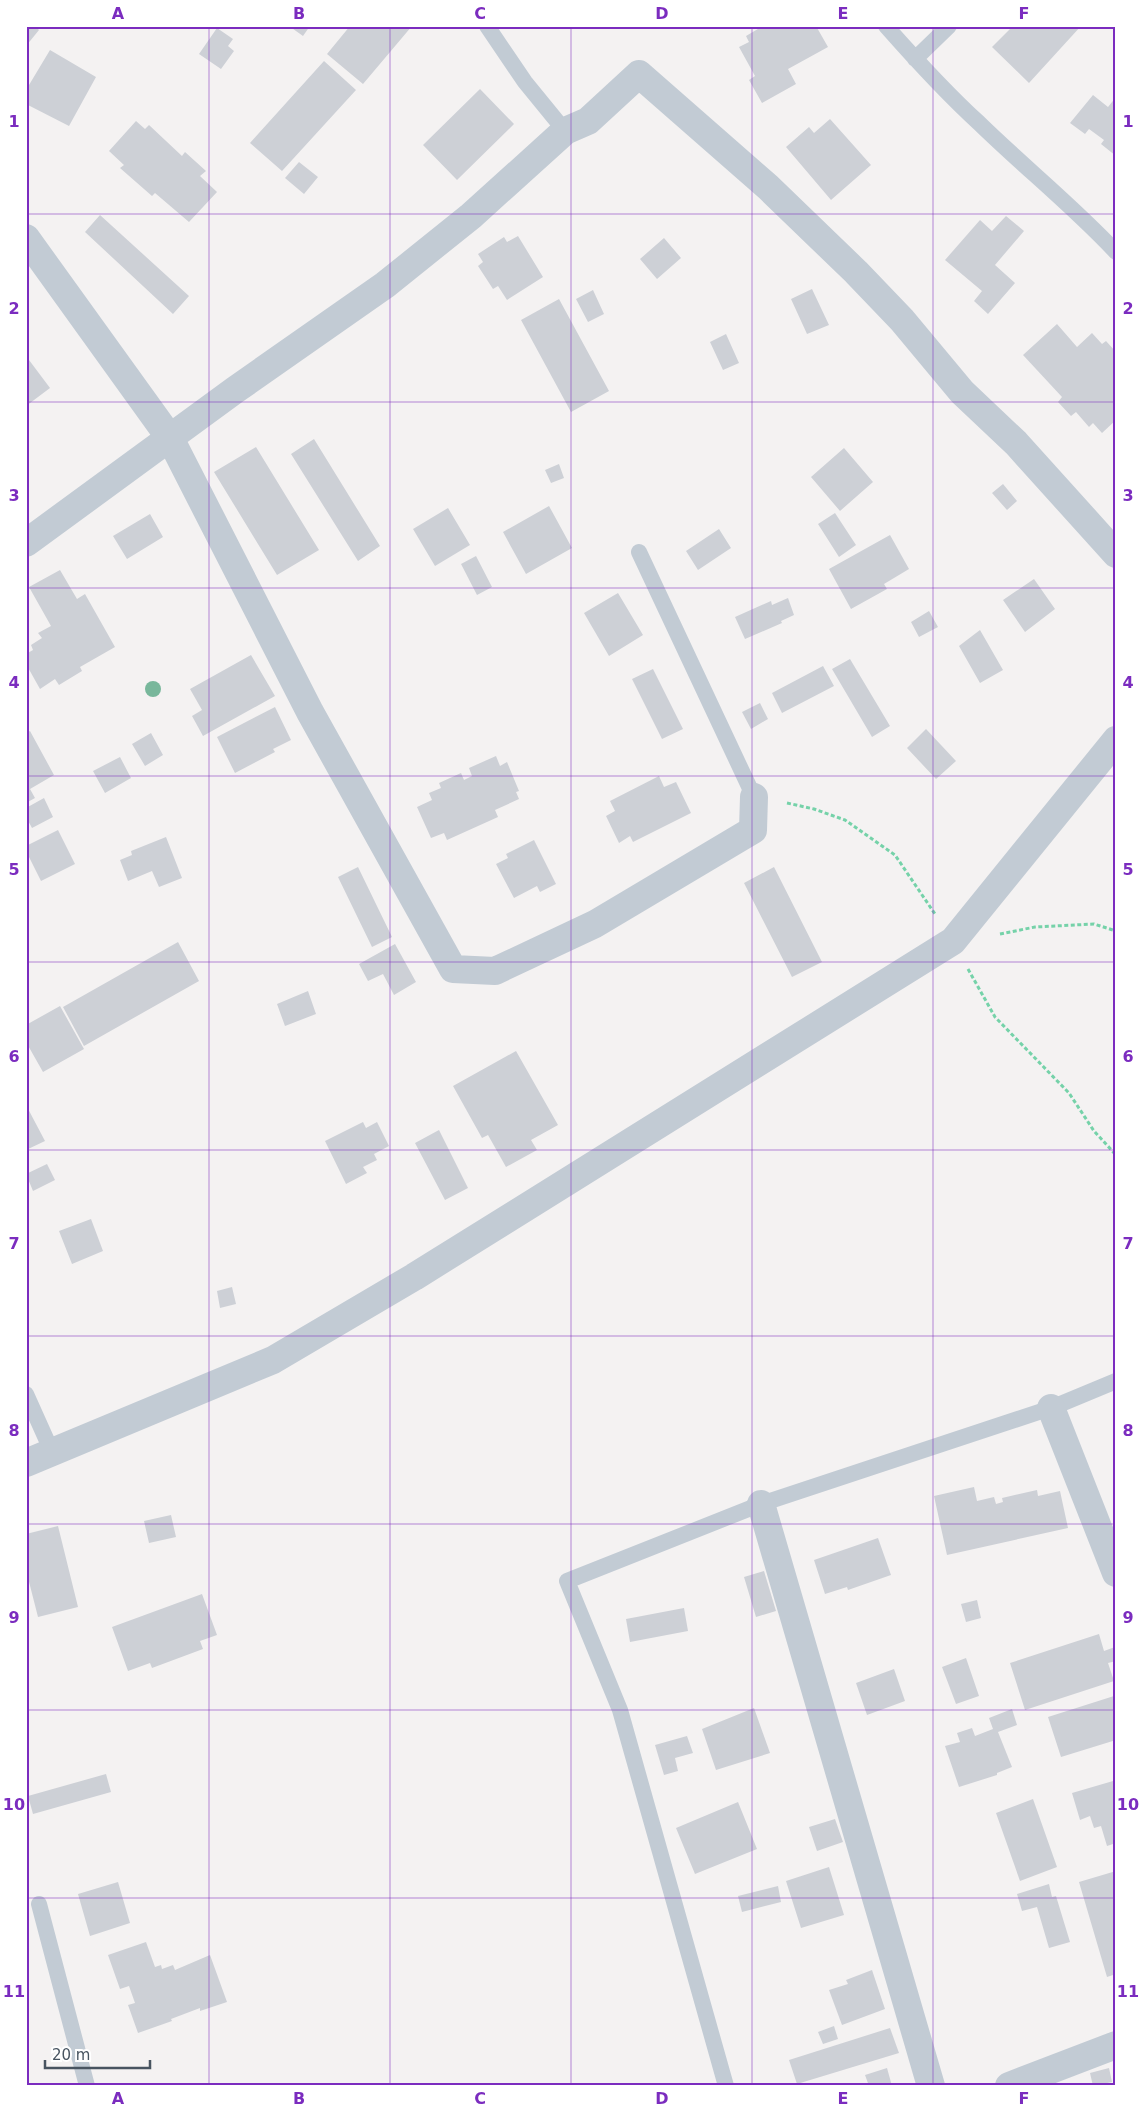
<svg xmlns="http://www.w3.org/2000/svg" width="1142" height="2112" viewBox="0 0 1142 2112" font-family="'DejaVu Sans',sans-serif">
<rect width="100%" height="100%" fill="#f4f2f2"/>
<path fill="#cdd0d6" d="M26,26H35L39,30L26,46Z
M289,26H310L303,36Z
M350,26H412L363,84L327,54Z
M763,26H816L828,47L788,69L796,84L762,103L749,80L755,76L739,47L749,42L746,36Z
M1013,26H1081L1029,83L992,47Z
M217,28L233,39L228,46L234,51L221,69L199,54Z
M50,50L96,77L69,126L26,104V90Z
M324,61L356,90L282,171L250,143Z
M480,89L514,124L457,180L423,145Z
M1093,95L1108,107L1116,97V156L1101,144L1104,140L1089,129L1085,134L1070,123Z
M830,119L871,165L831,200L786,147L809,127L814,133Z
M136,121L145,129L149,125L182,156L185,152L206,171L200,176L217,192L189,222L155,193L152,196L120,168L124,165L109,151Z
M299,162L318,177L304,194L285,178Z
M100,215L189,296L173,314L85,232Z
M1006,216L1024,231L995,265L1015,283L988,314L974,301L982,291L945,260L980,220L992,231Z
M518,236L543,277L507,300L498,286L493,289L478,266L483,262L478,254L504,237L507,242Z
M664,238L681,258L657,279L640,259Z
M812,289L829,325L807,334L791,299Z
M593,290L604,314L588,322L576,299Z
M559,299L609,391L571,412L521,320Z
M1057,324L1077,347L1092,333L1102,344L1106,341L1116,352V420L1102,433L1093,423L1089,427L1076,412L1071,416L1058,402L1062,397L1023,355Z
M726,334L739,363L723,370L710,342Z
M26,356L50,388L26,406Z
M314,439L380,546L358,561L291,454Z
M256,447L319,550L277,575L214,472Z
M844,448L873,482L840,511L811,477Z
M559,464L564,478L551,483L545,470Z
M1003,484L1017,501L1007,510L992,493Z
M549,506L572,548L526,574L503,532Z
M448,508L470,545L435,566L413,529Z
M835,513L856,545L839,557L818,524Z
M150,514L163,537L127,559L113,536Z
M719,529L731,548L698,570L686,551Z
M890,535L909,569L884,584L887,589L851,609L829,569Z
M476,556L492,587L477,595L461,564Z
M60,570L77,599L85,594L115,647L80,667L82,671L59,685L55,679L40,689L26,664V654L33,650L31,645L42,638L38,633L51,626L29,587Z
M1034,579L1055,609L1025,632L1003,600Z
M618,593L643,635L609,656L584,613Z
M788,598L794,615L781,621L782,623L745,639L735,617L771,601L772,605Z
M929,611L938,627L919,637L911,622Z
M980,630L1003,670L980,683L959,646Z
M251,655L275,696L203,736L192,716L202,710L190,689Z
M850,659L890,726L872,737L832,669Z
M823,666L834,686L782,713L772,693Z
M653,669L683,729L662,739L632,679Z
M760,703L768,719L751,729L742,712Z
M275,707L291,740L273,749L275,752L235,773L217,737Z
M926,729L956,761L936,779L907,748Z
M30,731L54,775L30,789L35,798L26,803V733Z
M151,733L163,755L145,766L132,744Z
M496,756L500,766L507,762L519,791L516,792L519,799L495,810L498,817L447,840L444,833L431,838L417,807L432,800L429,793L441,788L439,783L461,773L464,780L472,776L469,768Z
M120,757L131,778L105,793L93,771Z
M659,776L664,787L676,782L691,813L633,842L630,836L619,843L606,816L615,811L610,801Z
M44,798L53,817L32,828L26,817V808Z
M58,830L75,864L41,881L26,851V846Z
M166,837L182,878L159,887L152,871L128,881L120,860L132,855L131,851Z
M534,840L556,884L540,892L537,886L514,898L496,864L508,858L506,854Z
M358,867L392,937L372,947L338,877Z
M774,867L822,962L792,977L744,883Z
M178,942L199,981L84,1046L63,1007Z
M395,944L416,982L394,995L383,974L368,981L359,964Z
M308,991L316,1014L285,1026L277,1004Z
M60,1006L84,1049L43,1072L26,1042V1025Z
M516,1051L558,1125L531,1140L537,1150L506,1167L488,1135L482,1138L453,1086Z
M26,1105L45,1141L26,1150Z
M363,1122L366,1128L377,1122L389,1146L374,1154L377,1160L363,1167L367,1173L346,1184L325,1141Z
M439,1130L468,1188L445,1200L415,1143Z
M47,1164L55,1180L33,1191L26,1174Z
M91,1219L103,1251L72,1264L59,1231Z
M232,1287L236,1304L220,1308L217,1291Z
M974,1487L977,1501L994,1497L996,1504L1003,1502L1002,1498L1037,1490L1038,1496L1060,1491L1068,1528L947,1555L934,1496Z
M171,1515L176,1537L149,1543L144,1521Z
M58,1526L78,1607L38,1617L26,1570V1534Z
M878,1538L891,1575L848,1590L847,1587L825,1594L814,1560Z
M764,1571L776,1611L756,1617L744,1577Z
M202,1594L217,1635L200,1641L203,1649L152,1668L150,1663L128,1671L112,1627Z
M977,1600L981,1618L966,1622L961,1604Z
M684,1608L688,1631L630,1642L626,1619Z
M1099,1634L1104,1651L1115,1647L1116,1649V1661L1108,1663L1114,1681L1025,1710L1010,1663Z
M966,1658L979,1696L956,1704L942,1667Z
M894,1669L905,1701L867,1715L856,1683Z
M1114,1696L1116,1703V1740L1061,1757L1048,1717Z
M754,1708L770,1753L716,1770L702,1729Z
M1012,1709L1017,1725L998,1732L1012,1767L997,1773V1775L959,1787L945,1746L960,1742L957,1733L972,1728L975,1736L993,1729L989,1718Z
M687,1736L693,1753L675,1758L678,1771L664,1775L655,1745Z
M106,1774L111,1792L33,1814L28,1796Z
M1113,1781L1116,1785V1843L1107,1846L1101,1826L1094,1828L1090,1816L1080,1820L1072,1793Z
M1033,1799L1057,1867L1020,1881L996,1813Z
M738,1802L757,1849L695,1874L676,1828Z
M835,1819L843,1842L817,1851L809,1827Z
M829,1867L844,1915L801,1928L786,1881Z
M1116,1871V1974L1107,1977L1079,1882Z
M118,1882L130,1923L90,1936L78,1894Z
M1049,1884L1052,1897L1056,1896L1070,1942L1049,1948L1037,1907L1022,1911L1017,1894Z
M778,1886L781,1902L742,1912L738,1896Z
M146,1942L155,1967L161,1965L162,1969L173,1965L175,1970L210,1955L227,2002L200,2011V2008L171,2019L172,2021L138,2033L128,2005L135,2003L129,1986L120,1989L108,1955Z
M872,1970L885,2009L842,2025L829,1990L848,1984L846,1980Z
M834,2026L838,2039L823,2044L818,2032Z
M890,2028L899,2053L797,2084L789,2060Z
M887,2068L892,2086H869L865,2075Z
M1109,2068L1112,2082L1093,2086L1090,2073Z"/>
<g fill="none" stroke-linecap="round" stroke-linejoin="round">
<path stroke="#75d2a9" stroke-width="3" stroke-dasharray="4 2.5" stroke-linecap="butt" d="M787,803L814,809L845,820L895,855L935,914
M1000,934L1035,927L1094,924L1116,931
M968,969L995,1017L1069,1093L1094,1131L1116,1155"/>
<path stroke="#c2cbd4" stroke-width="16" d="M487,26L525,82L565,131
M886,26C916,60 946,93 979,123C1024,167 1073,206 1116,252
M915,59L949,26
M639,552L754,797
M26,1394L52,1452
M39,1904L87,2086
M726,2086L620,1710L567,1581L761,1504L1051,1408L1116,1381"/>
<path stroke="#c2cbd4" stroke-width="28" d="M26,238L170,438L310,712L453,969L495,971L595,924L753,830L754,797
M26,543L235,390L385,285L471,216L565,131L588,121L639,74L768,187L856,272L902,320L962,392L1016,443L1116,554
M1051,1408L1116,1573
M26,1463L273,1360L414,1277L953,941L1116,740
M761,1504L931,2086
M1009,2086L1116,2045"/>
</g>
<circle fill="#78b79b" cx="153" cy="689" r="8"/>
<path fill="none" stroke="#7b2cbf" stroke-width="1" stroke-opacity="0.55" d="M209,26V2086M390,26V2086M571,26V2086M752,26V2086M933,26V2086M26,214H1116M26,402H1116M26,588H1116M26,776H1116M26,962H1116M26,1150H1116M26,1336H1116M26,1524H1116M26,1710H1116M26,1898H1116"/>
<rect width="1142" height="2112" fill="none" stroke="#ffffff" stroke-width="55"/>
<path d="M45 2060v8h105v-8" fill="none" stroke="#485460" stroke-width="2.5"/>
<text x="52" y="2060" font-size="15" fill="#485460" stroke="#ffffff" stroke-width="4" paint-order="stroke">20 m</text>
<rect x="28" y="28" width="1086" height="2056" fill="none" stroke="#7b2cbf" stroke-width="2"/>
<g font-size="16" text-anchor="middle" font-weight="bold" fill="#7b2cbf">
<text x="118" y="19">A</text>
<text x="299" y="19">B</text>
<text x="480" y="19">C</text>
<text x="662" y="19">D</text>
<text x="843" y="19">E</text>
<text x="1024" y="19">F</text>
<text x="14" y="127">1</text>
<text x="1128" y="127">1</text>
<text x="14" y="314">2</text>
<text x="1128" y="314">2</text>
<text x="14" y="501">3</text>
<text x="1128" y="501">3</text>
<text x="14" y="688">4</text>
<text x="1128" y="688">4</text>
<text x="14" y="875">5</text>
<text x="1128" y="875">5</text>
<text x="14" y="1062">6</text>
<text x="1128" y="1062">6</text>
<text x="14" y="1249">7</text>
<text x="1128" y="1249">7</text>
<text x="14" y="1436">8</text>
<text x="1128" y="1436">8</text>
<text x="14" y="1623">9</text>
<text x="1128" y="1623">9</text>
<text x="14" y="1810">10</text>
<text x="1128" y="1810">10</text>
<text x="14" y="1997">11</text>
<text x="1128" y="1997">11</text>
<text x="118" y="2104">A</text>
<text x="299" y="2104">B</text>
<text x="480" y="2104">C</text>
<text x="662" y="2104">D</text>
<text x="843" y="2104">E</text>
<text x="1024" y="2104">F</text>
</g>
</svg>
